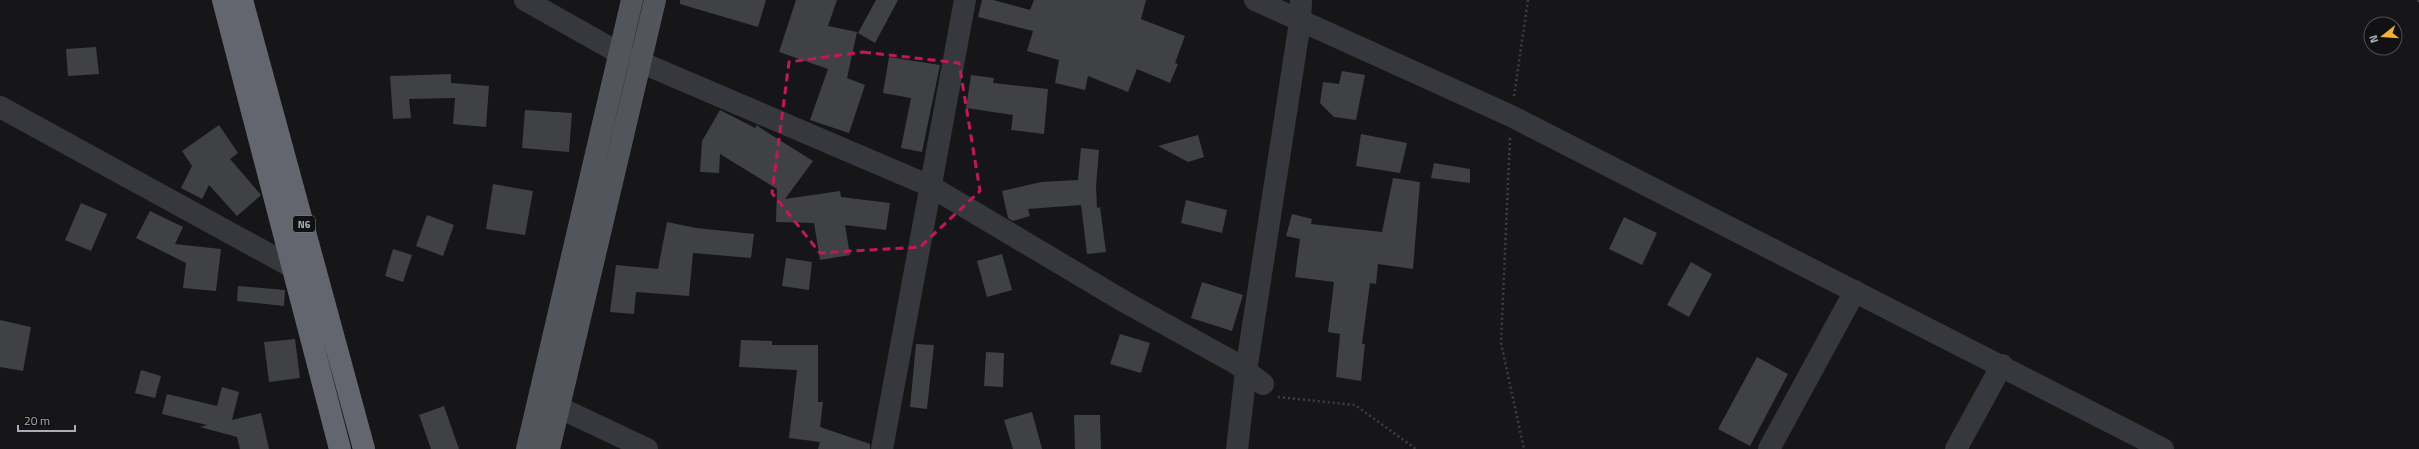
<svg xmlns="http://www.w3.org/2000/svg" width="2419" height="449" viewBox="0 0 2419 449" font-family="'Titillium Web',sans-serif">
<rect width="100%" height="100%" fill="#161618"/>
<path fill="#404145" d="M680,0H766L758,27L680,4Z
M796,0H837L828,26L857,32L847,78L865,85L849,133L810,120L828,69L779,52Z
M876,0H898L875,43L858,33Z
M982,0H993L1030,10L1034,0H1146L1141,19L1185,36L1175,63L1178,64L1170,83L1137,69L1128,92L1088,76L1085,90L1055,83L1059,60L1027,51L1033,31L978,17Z
M96,47L99,74L68,76L66,49Z
M889,57L940,65L922,152L901,148L911,98L883,93Z
M1342,71L1365,75L1356,120L1334,117L1320,103L1323,82L1339,84Z
M451,74V83L489,86L486,127L453,124L455,98L409,99L411,118L393,119L390,76Z
M971,75L994,78L993,83L1048,89L1044,134L1011,130L1013,115L966,108Z
M525,110L572,113L569,152L522,148Z
M720,110L755,128L757,125L759,127L813,161L785,199L840,191L841,197L890,203L886,230L845,225L850,255L820,260L814,223L776,222L777,189L720,154L719,173L700,172L702,141Z
M219,125L238,153L230,159L261,195L237,216L209,185L202,199L181,188L192,166L182,151Z
M1361,134L1407,143L1400,173L1356,166Z
M1198,135L1204,157L1188,162L1158,146Z
M1081,148L1099,150L1096,186L1097,208L1100,207L1106,252L1087,254L1081,205L1028,209L1030,216L1013,221L1008,218L1002,191L1041,182L1078,180Z
M1434,163L1470,169V183L1431,178Z
M1393,178L1420,182L1413,269L1378,264L1376,284L1370,283L1362,344H1365L1361,381L1336,377L1340,334L1328,332L1334,282L1295,277L1300,239L1286,236L1292,214L1312,219L1311,224L1382,232Z
M493,184L533,191L525,235L486,229Z
M1186,200L1227,210L1222,233L1181,223Z
M81,203L107,214L91,251L65,240Z
M150,211L183,227L175,244L221,249L216,291L183,288L186,263L136,238Z
M427,215L454,225L443,256L416,246Z
M1624,217L1657,233L1642,265L1609,249Z
M667,222L696,228L754,234L751,258L693,253L689,296L636,292L634,314L610,312L616,265L658,269Z
M393,249L412,255L403,282L385,276Z
M1002,254L1012,290L987,297L977,261Z
M786,258L812,262L809,290L782,286Z
M1691,262L1712,274L1689,317L1667,305Z
M1202,282L1243,295L1232,331L1191,318Z
M238,286L285,290L284,306L237,301Z
M0,320L31,327L23,371L0,367Z
M1120,334L1150,343L1141,373L1110,364Z
M295,339L300,378L269,382L264,342Z
M741,340L772,341V345H818V402H823L820,427L870,444V449H818L820,442L789,438L797,370L739,367Z
M916,344L934,345L927,409L910,407Z
M986,352L1004,353L1003,387L984,386Z
M1757,357L1788,374L1750,446L1718,429Z
M141,370L161,376L155,398L135,393Z
M222,387L239,392L232,420L261,413L269,449H240L237,437L200,427L207,425L162,414L167,394L217,406Z
M444,406L459,449H431L419,415Z
M1032,412L1042,449H1013L1004,420Z
M1074,415H1100L1101,449H1075Z"/>
<g fill="none" stroke-linecap="round" stroke-linejoin="round">
<path stroke="#3d3f44" stroke-width="2.5" stroke-dasharray="2 3" stroke-linecap="butt" d="M2418,0L2419,3
M1514,96L1528,0
M1510,138L1501,343L1524,449
M1278,397L1355,405L1416,449"/>
<path stroke="#37383d" stroke-width="22" d="M525,0L619,53L930,186L1125,302L1237,364L1263,384
M1255,0L1511,116L2163,449
M0,107L305,274
M543,400L647,449
M882,449L965,0
M1237,449L1246,371L1300,22L1301,0
M1769,449L1855,291
M1956,449L2002,365"/>
<path stroke="#53555c" stroke-width="22" d="M527,449L632,0
M549,449L655,0"/>
<path stroke="#63666e" stroke-width="22" d="M223,0L340,449
M242,0L364,449"/>
</g>
<path fill="none" stroke="#c2185b" stroke-width="3" stroke-dasharray="8 5" stroke-linejoin="round" d="M863,52L959,63L980,191L920,247L820,253L772,193L789,62Z"/>
<g text-anchor="middle" stroke-width="3" stroke-linejoin="round" paint-order="stroke">
<rect fill="#111113" stroke="#7b7e86" stroke-width="1" x="293" y="216" width="22" height="16" rx="3"/>
<g font-size="10" font-weight="bold" fill="#a8adb8">
<text x="304" y="228">N6</text>
</g>
</g>
<g transform="translate(2383 36) rotate(253)"><circle r="19" fill="#111113" stroke="#4d4f55"/>
<path d="M0-3L7 15L0 10L-7 15Z" fill="#f2b134"/>
<text y="-6" font-size="11" font-weight="bold" text-anchor="middle" fill="#a8adb8">N</text>
</g>
<path d="M18 425v6h57v-6" fill="none" stroke="#a8adb8" stroke-width="2"/>
<text x="24" y="425" font-size="12" fill="#a8adb8" stroke="#111113" stroke-width="3" paint-order="stroke">20 m</text>
</svg>
